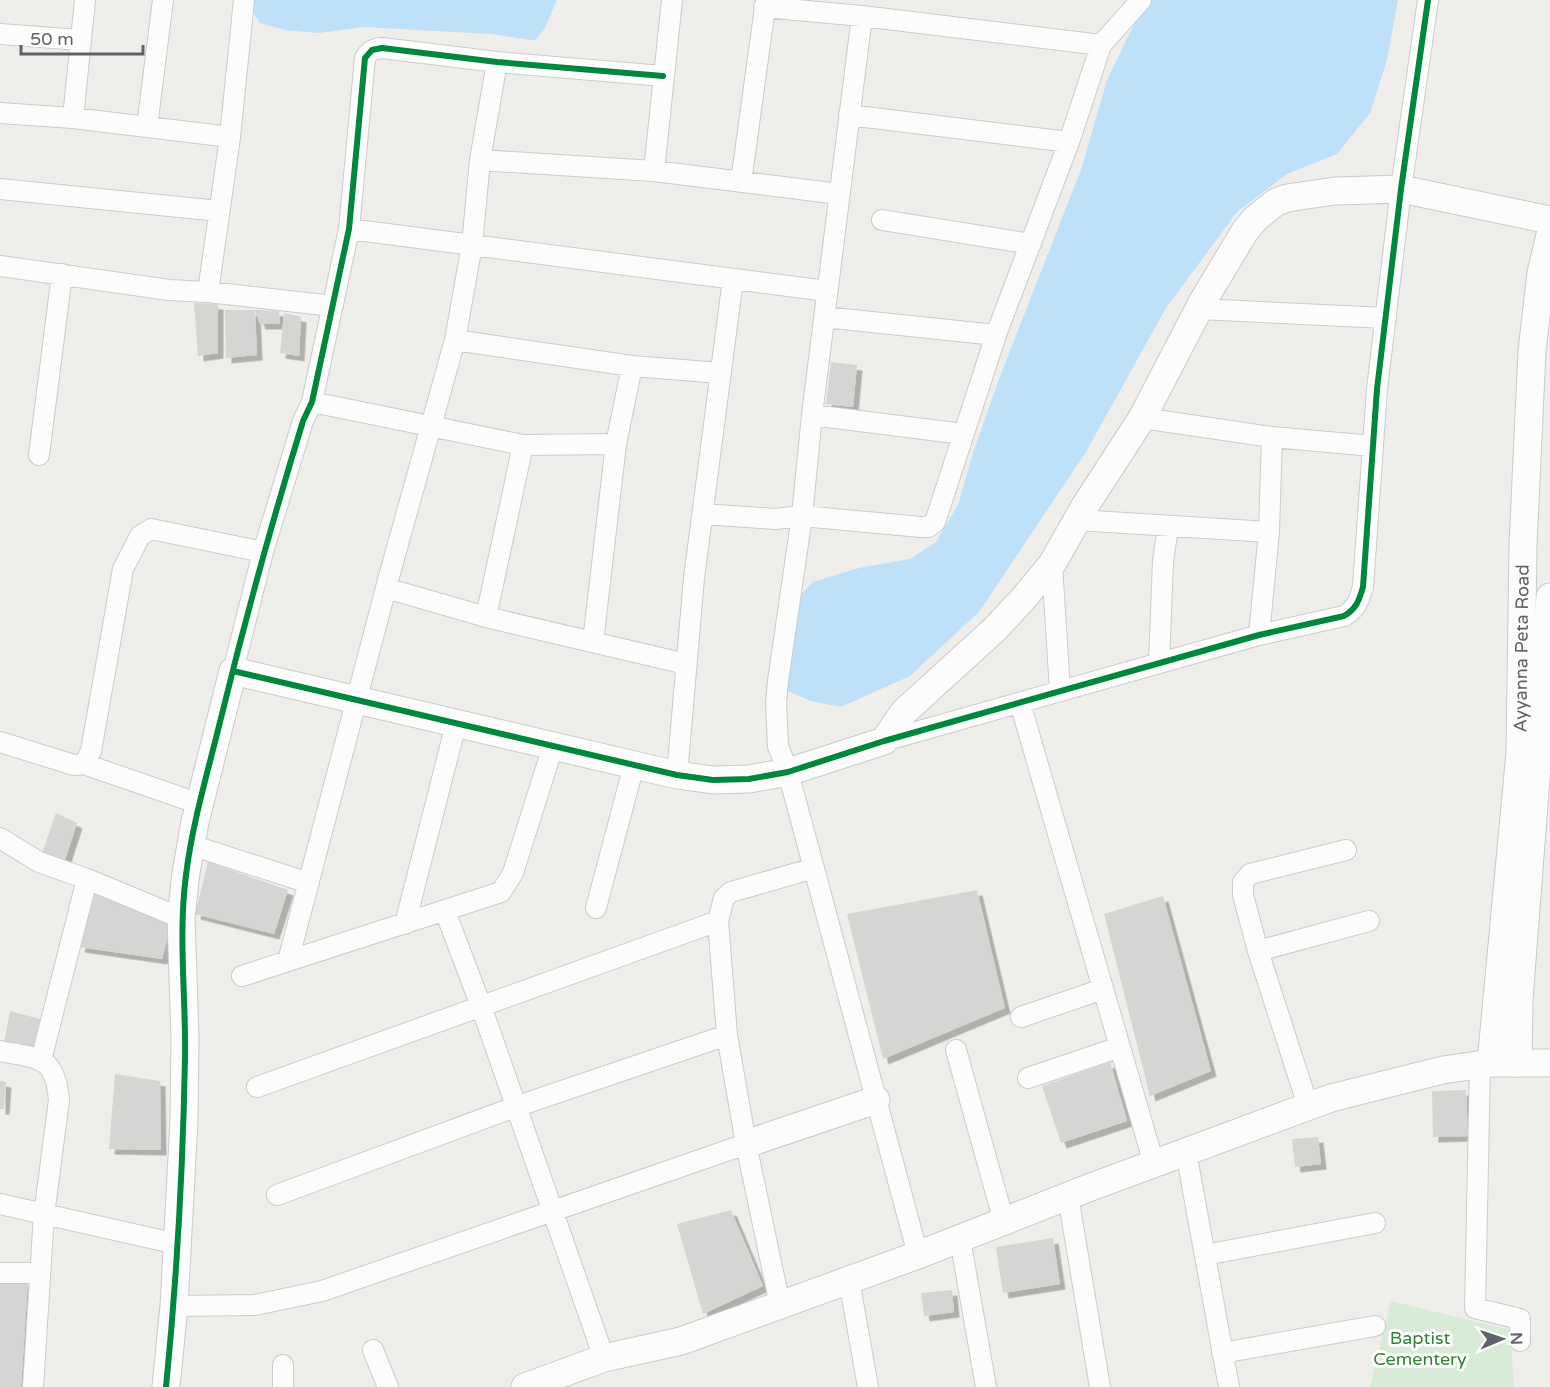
<svg xmlns="http://www.w3.org/2000/svg" width="1550" height="1387" viewBox="0 0 1550 1387" font-family="'Varela Round',sans-serif">
<defs>
<filter id="shadow"><feDropShadow dx="5.5" dy="5.5" stdDeviation="0" flood-color="#0004"/></filter>
</defs>
<rect width="100%" height="100%" fill="#efeeea"/>
<path fill="#d8ebd6" d="M1391,1301L1510,1330L1514,1387H1370Z"/>
<path fill="#bfe0f9" d="M251,0H557L544,30L535,40H531L491,34L365,27L319,33L285,30L260,23L250,7Z
M1152,0H1398L1387,60L1370,113L1337,154L1287,174L1237,212L1166,308L1086,452L979,612L910,676L841,707L811,701L788,691L781,669L790,606L813,582L859,568L910,559L936,542L958,505L974,450L999,379L1082,167L1107,80L1138,16Z"/>
<path fill="#d6d5d3" filter="url(#shadow)" d="M194,303L218,304V353L198,356Z
M225,310H255L279,311L280,324H260L255,310L257,355L226,358Z
M284,313L301,317L299,356L280,353Z
M831,362L857,365L853,407L826,404Z
M56,813L77,823L65,860L42,853Z
M208,862L288,890L274,934L195,914Z
M977,890L1005,1008L883,1059L847,914Z
M95,894L171,924L162,959L79,947Z
M1163,896L1211,1071L1150,1096L1104,914Z
M10,1011L40,1019L35,1049L4,1043Z
M1110,1062L1127,1121L1061,1143L1042,1086Z
M115,1074L160,1081L161,1150L109,1149Z
M0,1081L6,1082L4,1109H0Z
M1466,1090L1468,1136L1433,1137L1432,1091Z
M1318,1137L1321,1164L1295,1167L1292,1139Z
M731,1210L763,1286L703,1314L677,1224Z
M1053,1238L1060,1284L1003,1293L996,1247Z
M28,1281L21,1387H0V1282Z
M952,1290L954,1312L924,1316L921,1293Z"/>
<g fill="none" stroke-linecap="round" stroke-linejoin="round">
<g stroke="#cbcccc" stroke-width="22">
<path id="street" d="M764,7L862,16L1101,45
M862,16L812,415L802,516L778,681L776,703L778,746L788,772L918,1255
M0,34L80,40
M0,113L73,118L230,137
M849,115L1069,142
M73,118L85,0
M147,127L163,0
M480,160L654,171L839,194
M654,171L672,0
M741,182L766,0
M0,189L219,211
M882,220L1031,244
M349,229L827,291
M0,266L169,290L208,292L333,306
M208,292L230,137L244,0
M1199,309L1386,318
M824,317L996,335
M455,340L632,366L721,373
M312,402L523,445L616,444
M812,415L963,434
M1142,418L1272,437L1373,446
M39,455L62,274
M703,514L775,519L802,516L921,527H928L935,522L997,332L1069,142L1101,45L1141,0
M1077,520L1269,532
M1052,564L1060,691
M386,588L486,617L686,664
M486,617L523,445
M1259,635L1269,532L1272,437
M593,642L616,444L632,366
M1159,663L1163,561L1168,527
M233,671L263,552L303,421L312,402L349,229L365,58C369,51 373,49 382,48L497,62L663,76
M1020,703L1154,1164
M884,741L1259,635L1344,616C1356,609 1359,601 1363,587L1377,389L1401,189L1428,0
M0,742L74,765L84,764L91,751L123,569L140,536L151,529L263,552
M84,764L200,804
M677,775L694,578L733,279
M0,838L39,862L87,879L181,918
M191,845L309,883
M596,908L634,765
M445,911L481,1006L604,1358
M405,924L456,724
M1258,951L1369,921
M288,961L388,580L455,340L472,245L480,160L497,62
M242,976L501,892L513,873L553,746
M1021,1017L1103,989
M956,1050L1004,1222
M0,1051C39,1059 55,1055 59,1100L44,1215L33,1387
M41,1060L87,879
M1480,1065L1475,1308L1520,1319V1341
M1028,1078L1120,1047
M257,1087L718,921
M1308,1106L1258,951L1243,895V882L1250,874L1346,850
M1186,1152L1229,1387
M277,1195L515,1107L727,1035
M1068,1196L1100,1387
M0,1204L177,1244
M960,1239L986,1387
M1205,1255L1375,1223
M0,1273H39
M849,1280L868,1387
M780,1305L746,1144L727,1035L718,921L724,898L731,892L814,868
M174,1306L255,1305L322,1291L746,1144
M373,1350L388,1387
M1222,1353L1375,1326
M283,1387V1365"/>
</g>
<g stroke="#cacacb" stroke-width="29">
<g id="secondary">
<path id="s1" d="M1491,1063L1520,753L1523,545L1532,351L1541,273L1550,235"/>
<path d="M1518,1063L1519,999L1550,597"/>
<path d="M746,1144L876,1100"/>
<path d="M166,1387L174,1306L184,1120L185,1037L181,918L186,873L195,822L233,671L677,775L713,780L749,779L788,772L884,741L904,712L995,629L1023,599L1052,564L1085,506L1142,418L1203,301L1245,231L1255,219L1276,202L1287,198L1335,191L1401,189L1550,220"/>
<path d="M525,1387L604,1358L681,1341L918,1255L1091,1187L1331,1098L1443,1070L1491,1063H1550"/>
</g>
</g>
<use href="#street" stroke="#fdfcfc" stroke-width="20"/>
<use href="#secondary" stroke="#fdfcfc" stroke-width="27"/>
<g stroke="#fff" stroke-width="10">
<path id="cycleway" d="M233,671L677,775L713,780L749,779L788,772L884,741L1259,635L1344,616C1356,609 1359,601 1363,587L1377,389L1401,189L1428,0
M166,1387C177,1277 183,1167 185,1057C186,996 178,936 186,875C192,825 207,775 219,726C244,623 272,522 303,421L312,402L349,229L365,58L372,50L382,48L497,62L663,76"/>
</g>
<use href="#cycleway" stroke="#00873e" stroke-width="6"/>
</g>
<g text-anchor="middle" stroke-width="6" stroke-linejoin="round" paint-order="stroke">
<g font-size="18" fill="#5f6368" stroke="#fff">
<text dy="6" stroke="none"><textPath href="#s1" startOffset="416">Ayyanna Peta Road</textPath></text>
</g>
<g font-size="18" fill="#348238" stroke="#fff">
<text x="1420" y="1344">Baptist<tspan x="1420" dy="21">Cementery</tspan></text>
</g>
</g>
<g transform="translate(1502 1339) rotate(88)" stroke="#ffffff" stroke-width="4.5" paint-order="stroke">
<path d="M0-4.5L10 22L0 15L-10 22Z" fill="#5f6368"/>
<text y="-9" font-size="16" font-weight="bold" text-anchor="middle" fill="#5f6368">N</text>
</g>
<path d="M21 45v9h122v-9" fill="none" stroke="#5f6368" stroke-width="3"/>
<text x="30" y="45" font-size="18" fill="#5f6368" stroke="#ffffff" stroke-width="4.5" paint-order="stroke">50 m</text>
</svg>
